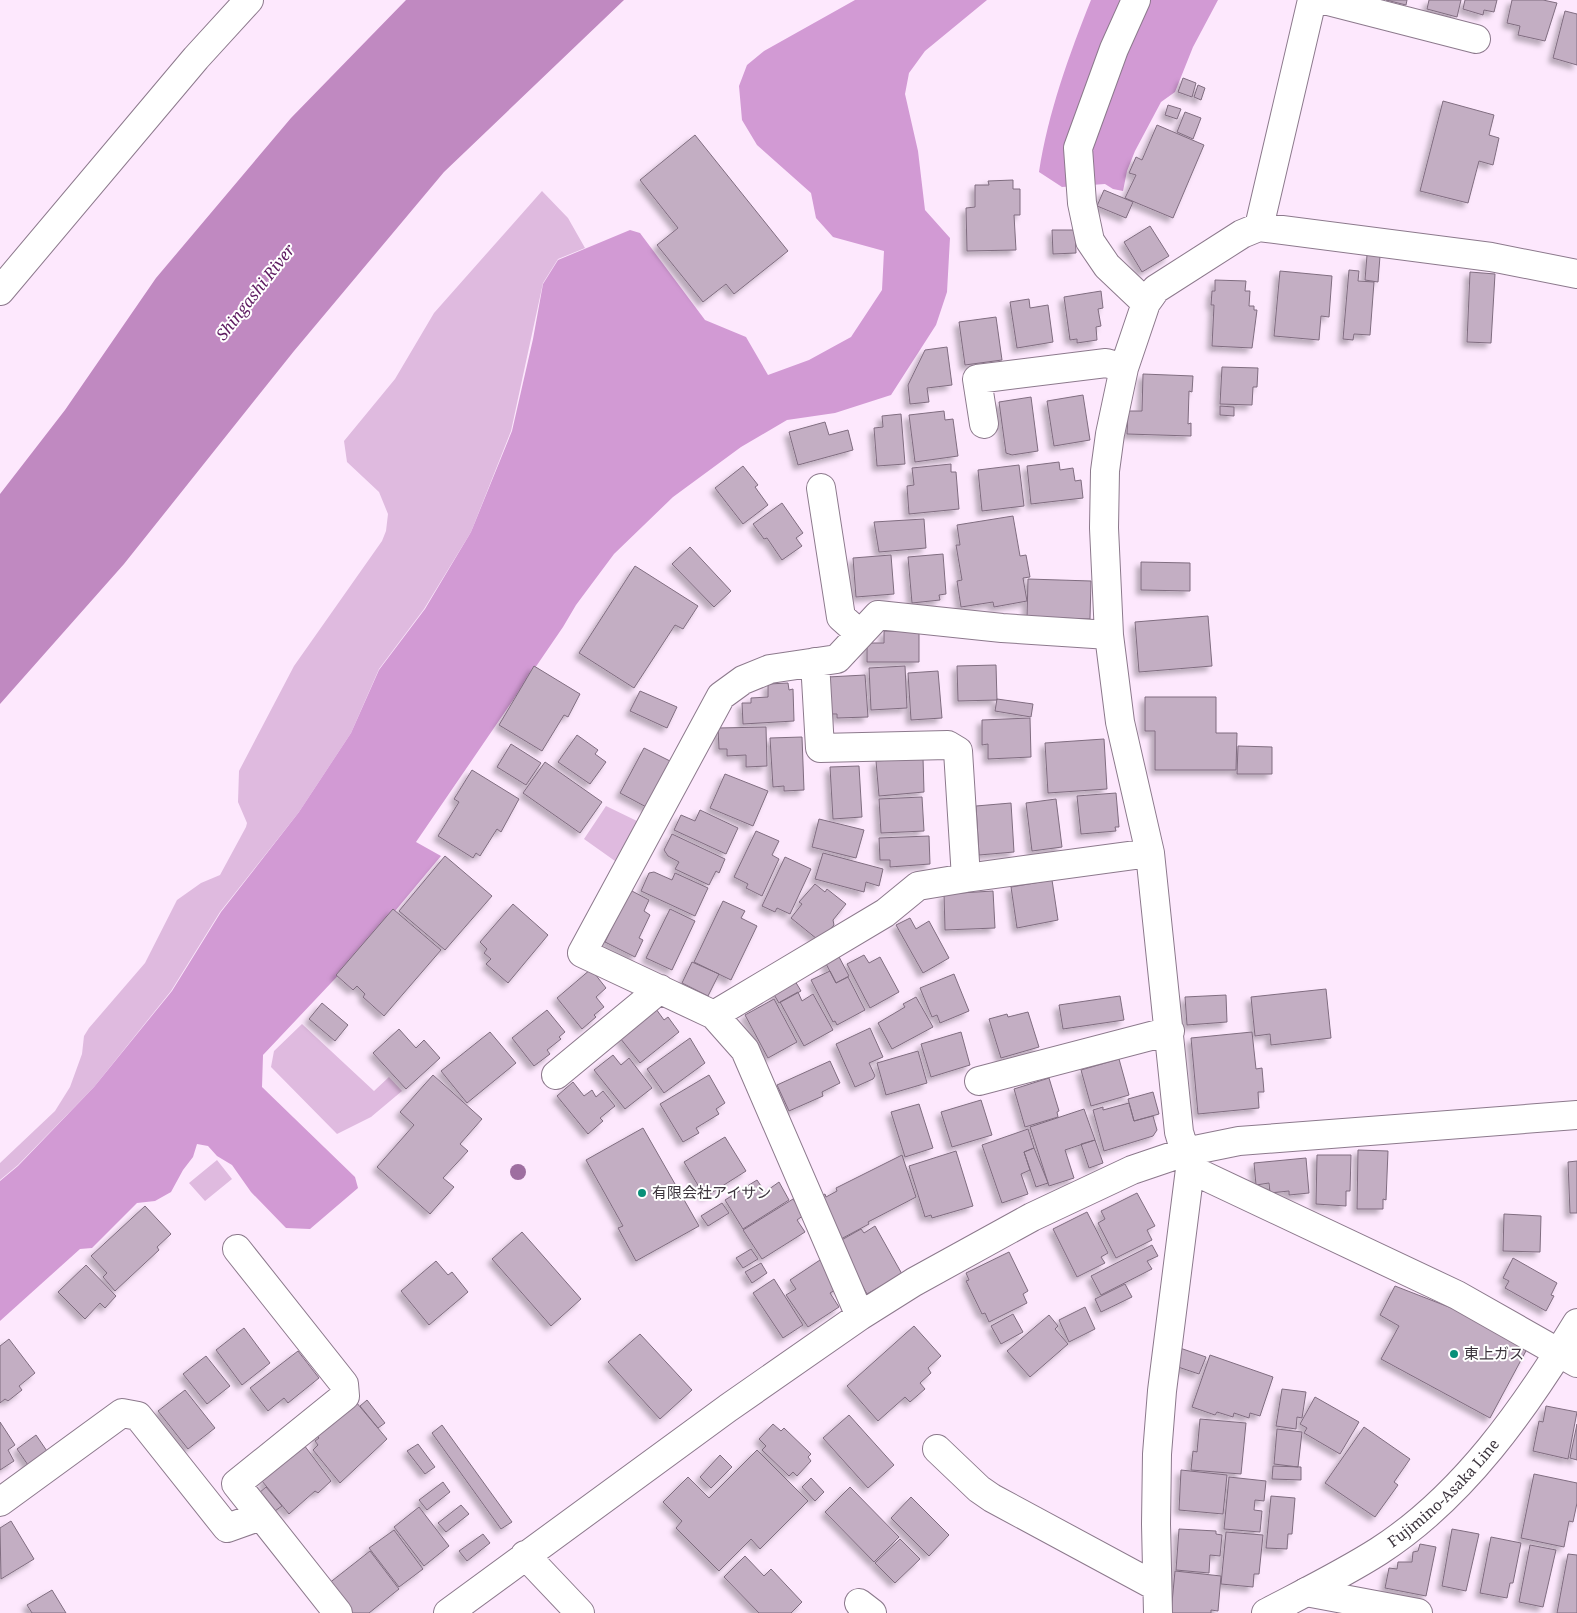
<svg xmlns="http://www.w3.org/2000/svg" width="1577" height="1613" viewBox="0 0 1577 1613" font-family="'Noto Serif','Noto Sans JP',serif">
<defs>
<filter id="shadow"><feDropShadow dx="-4.5" dy="4.5" stdDeviation="2.5" flood-color="#0004"/></filter>
</defs>
<rect width="100%" height="100%" fill="#fde8fd"/>
<path fill="#dfbadf" d="M542,191L568,218L585,248L558,259L543,283L511,431L471,532L424,609L379,669L351,733L299,812L220,912L171,991L94,1087L18,1165L0,1180V1163L55,1111L70,1087L82,1054L84,1036L89,1028L145,963L177,900L201,883L220,875L246,827L247,823L238,802L239,771L294,666L382,541L386,531L388,514L379,492L347,462L344,441L395,379L434,313Z
M606,806L637,821L615,861L584,839Z
M302,1024L374,1091L389,1077L402,1091L371,1117L337,1134L271,1067L274,1051Z
M217,1160L232,1179L205,1201L189,1183Z"/>
<path fill="#d29ad4" d="M855,0H987L925,51L909,73L905,94L918,151L925,210L950,238L947,292L936,325L891,395L835,413L787,420L741,447L673,497L614,554L576,605L563,627L416,842L441,856L365,947L263,1055L262,1087L355,1177L358,1188L310,1229L286,1228L251,1192L232,1165L217,1156L208,1146L197,1144L193,1157L183,1170L171,1192L155,1201L137,1203L92,1248L80,1249L0,1321V1181L18,1166L94,1087L172,991L221,912L299,812L351,733L379,670L425,609L471,532L512,431L533,339L543,284L558,260L630,230L640,233L705,320L746,337L768,375L809,360L851,337L882,290L884,251L833,237L816,218L811,193L757,145L742,120L739,86L747,65L764,51Z
M1091,0H1218L1193,47L1175,92L1161,102L1135,151L1127,171L1123,191L1113,189L1105,184L1062,187L1039,172C1048,113 1069,55 1091,0Z"/>
<path fill="#c089c1" d="M406,0H624L444,172L294,351L124,564L0,704V494L65,410L156,278L291,118Z"/>
<path fill="#c3aec3" stroke="#806d80" filter="url(#shadow)" d="M1386,0H1407L1406,5Z
M1429,0H1461L1457,17L1427,9Z
M1465,0H1497L1494,12L1484,10L1483,15L1463,9Z
M1512,0H1543L1557,3L1545,41L1518,35L1520,26L1507,23Z
M1565,11L1577,14V65L1553,58Z
M1183,78L1196,83L1192,97L1178,92Z
M1198,85L1205,88L1201,100L1194,97Z
M1443,101L1494,115L1489,135L1499,138L1493,165L1479,161L1468,203L1420,191Z
M1168,105L1181,109L1177,119L1165,115Z
M1185,112L1201,118L1193,139L1177,132Z
M1157,125L1204,145L1173,218L1125,198L1136,175L1129,173L1136,157L1142,160Z
M695,135L788,251L734,294L726,284L703,302L657,245L678,228L640,180Z
M1013,180V189H1020V215H1014L1016,250L967,251L966,208L975,207V185H989L988,181Z
M1104,190L1133,202L1126,218L1097,206Z
M1150,226L1169,256L1142,272L1124,242Z
M1052,230H1075L1076,253L1053,254Z
M1367,255L1380,256L1378,282L1365,280Z
M1349,270L1359,271L1358,281L1374,282L1370,335L1354,334L1353,340L1343,339Z
M1280,271L1332,276L1329,317L1321,316L1319,340L1274,336Z
M1470,272L1495,274L1491,343L1467,342Z
M1215,280L1246,281L1245,291H1250L1249,306H1254V310H1257L1252,348L1212,346L1214,305H1211L1212,291H1215Z
M1101,291L1103,308L1098,309L1101,326L1096,327L1097,340L1077,343V339L1070,340L1064,297Z
M1029,299L1030,308L1048,305L1053,342L1017,348L1010,302Z
M996,317L1002,360L965,365L959,322Z
M947,347L952,385L927,388L929,402L910,404L908,385L925,350Z
M1222,367L1258,368L1257,387H1253L1252,405L1220,404Z
M1143,374L1193,376L1192,392L1189,391L1188,424L1191,423V436L1127,434L1128,411H1142Z
M1083,395L1090,440L1054,446L1047,401Z
M1031,397L1038,451L1012,455L1006,453L999,402Z
M1220,406L1234,407V416L1220,415Z
M944,411L945,420L953,419L958,456L915,462L909,415Z
M901,414L905,464L877,466L874,428L883,427L882,416Z
M825,422L829,435L848,430L853,450L798,465L789,432Z
M1059,462L1060,470L1073,468L1075,481L1081,480L1083,498L1031,504L1027,466Z
M951,464V472H956L959,509L909,514L907,486L914,485L912,468Z
M1019,465L1024,506L982,511L978,470Z
M743,466L758,485L755,487L768,505L743,524L715,488Z
M782,503L803,533L796,538L802,546L782,560L767,538L764,539L753,524Z
M1013,516L1020,556L1026,555L1030,577L1023,578L1027,601L994,607L993,602L961,607L957,581L962,580L956,545H960L957,525Z
M924,519L926,548L879,552L874,522Z
M690,547L731,591L714,607L672,564Z
M943,554L946,594L939,595L940,600L912,603L908,557Z
M891,555L894,594L856,597L853,558Z
M1141,562L1190,563V591L1141,590Z
M635,566L698,606L683,629L675,625L634,688L579,653Z
M1028,579L1091,581L1090,619L1027,617Z
M1208,616L1212,666L1139,672L1135,622Z
M884,631L919,632V662H867V643H884Z
M996,665L997,700L958,701L957,666Z
M534,666L580,694L568,717L564,715L542,751L499,725Z
M905,666L907,708L871,710L869,668Z
M938,671L942,718L911,720L908,673Z
M865,675L868,717L837,718V714H829L828,677Z
M788,683L789,690L793,689L794,721L743,724L742,703H751V698L768,697V684Z
M640,691L677,707L667,728L630,711Z
M1145,697H1216V733H1237L1236,770H1155V731H1145Z
M997,699L1033,704L1031,717L995,711Z
M1030,718L1031,757L988,759V744L982,745V720Z
M766,727L767,766L746,767V755L727,756V749H719L718,728Z
M577,735L598,750L595,754L606,762L590,784L558,762Z
M802,737L804,790L784,791V786L773,787L770,738Z
M1104,739L1107,789L1048,793L1045,743Z
M511,744L541,763L526,785L497,767Z
M1238,746L1272,747V774H1237Z
M644,748L674,763L650,809L620,793Z
M923,758L924,792L879,796L876,761Z
M545,762L602,802L580,833L523,793Z
M859,766L862,817L833,819L830,767Z
M472,770L519,799L501,832L497,829L480,856L476,853L473,858L438,836L459,802L454,799Z
M725,774L768,791L753,826L710,808Z
M1116,793L1119,827H1115L1116,831L1081,834L1077,796Z
M922,797L924,831L881,833L879,799Z
M1056,799L1062,847L1032,851L1026,803Z
M1011,803L1014,852L979,855L976,806Z
M700,810L738,828L726,854L674,830L681,815L695,821Z
M819,819L864,830L856,858L812,847Z
M756,831L779,841L772,855L779,859L762,896L746,888L748,884L734,877Z
M672,834L725,859L719,873L716,871L709,885L675,869L679,862L668,856L664,850Z
M929,836L930,864L890,867V860H880L879,838Z
M823,853L883,869L879,886L866,882L864,892L815,879Z
M445,856L492,896L445,950L399,911Z
M785,857L811,869L790,914L777,908L775,912L762,906Z
M654,872L672,880L675,873L708,888L695,916L641,891L649,873Z
M1052,880L1058,920L1017,928L1011,887Z
M815,884L825,892L827,889L846,904L833,920L834,925L824,937H818L817,939L791,918L802,904L799,902Z
M630,890L649,900L644,911L650,915L639,938L643,940L635,957L605,942Z
M993,891L995,928L945,930L944,894Z
M723,901L745,911L741,918L757,926L731,980L694,962Z
M513,904L548,935L508,983L486,964L491,959L484,953L487,949L480,942Z
M393,909L441,950L384,1016L363,997L365,994L357,986L353,990L336,975Z
M670,909L695,921L672,970L646,958Z
M910,918L916,929L929,921L949,958L923,973L896,925Z
M837,953L849,976L836,983L824,960Z
M864,955L869,963L880,957L899,992L870,1008L847,964Z
M692,962L719,974L708,996L682,983Z
M591,969L606,988L596,997L604,1007L594,1015L596,1017L582,1029L557,998Z
M830,971L836,983L848,977L865,1010L837,1025L835,1021L833,1022L811,980Z
M954,974L969,1011L940,1023L937,1015L932,1017L920,988Z
M795,981L801,991L779,1003L773,993Z
M1326,989L1331,1038L1271,1045L1270,1034L1255,1036L1251,997Z
M798,992L802,1001L813,994L833,1030L804,1046L780,1002Z
M1226,995L1227,1022L1187,1025L1185,997Z
M1120,996L1124,1020L1063,1029L1059,1005Z
M916,997L933,1027L892,1049L878,1023L905,1007L903,1004Z
M774,999L797,1042L768,1058L745,1015Z
M322,1003L348,1025L335,1041L309,1019Z
M656,1009L664,1020L668,1017L679,1032L640,1063L620,1038Z
M547,1010L565,1032L559,1037L561,1039L547,1050L550,1054L534,1066L512,1038Z
M1028,1012L1039,1047L1001,1058L989,1019L1007,1014L1008,1017Z
M870,1028L883,1057L869,1063L875,1076L873,1079L855,1087L836,1044Z
M399,1029L416,1048L424,1040L440,1058L406,1089L373,1053Z
M490,1032L516,1063L467,1103L441,1071Z
M961,1032L970,1065L931,1077L921,1044Z
M1252,1032L1256,1069L1262,1068L1264,1092H1258L1259,1108L1198,1114L1191,1038Z
M690,1038L705,1063L664,1093L647,1069Z
M918,1051L927,1083L886,1095L877,1063Z
M613,1055L621,1065L629,1058L652,1088L625,1109L594,1070Z
M1119,1059L1129,1095L1091,1106L1081,1070Z
M830,1061L840,1083L822,1092L823,1096L789,1111L777,1085Z
M433,1075L482,1119L460,1144L468,1151L443,1178L454,1187L430,1214L377,1167L414,1125L400,1112Z
M709,1075L725,1103L716,1109L719,1114L696,1128L699,1133L683,1142L660,1104Z
M1049,1078L1059,1111L1057,1112L1058,1117L1025,1127L1014,1089Z
M573,1082L584,1096L592,1090L596,1097L603,1091L615,1106L600,1118L603,1121L588,1134L557,1096Z
M1153,1092L1159,1114L1134,1121L1128,1099Z
M981,1100L992,1135L952,1147L941,1112Z
M1129,1103L1134,1121L1153,1116L1157,1130L1153,1136L1104,1151L1093,1110L1103,1107V1110Z
M919,1104L933,1148L905,1157L891,1112Z
M1084,1109L1095,1140L1065,1150L1074,1178L1049,1186L1030,1127Z
M643,1128L699,1226L636,1261L618,1228L623,1226L586,1160Z
M1028,1129L1034,1148L1024,1152L1030,1170L1021,1174L1028,1194L1002,1203L982,1145Z
M725,1137L746,1171L705,1197L684,1162Z
M1095,1140L1103,1163L1089,1168L1081,1144Z
M1034,1148L1048,1183L1036,1187L1024,1152Z
M1358,1150L1388,1151L1386,1200L1383,1199V1209H1357Z
M956,1151L973,1206L932,1218L931,1215L925,1217L909,1166Z
M902,1155L916,1197L868,1222L869,1224L841,1239L814,1199L825,1194L826,1197L837,1191L836,1188Z
M1317,1155H1351L1350,1191H1346V1206L1316,1204Z
M1306,1158L1309,1193L1289,1195V1191L1270,1193L1269,1183L1256,1185L1254,1163Z
M1577,1161V1213H1570L1568,1162Z
M757,1180L765,1192L779,1182L789,1200L743,1229L725,1200Z
M1137,1193L1155,1226L1147,1230L1152,1240L1116,1258L1098,1223L1105,1219L1101,1211Z
M793,1199L804,1215L797,1220L805,1232L762,1259L743,1230Z
M722,1203L729,1213L708,1226L701,1216Z
M145,1206L171,1234L157,1247L159,1250L115,1291L103,1277L107,1273L91,1256Z
M1087,1212L1108,1253L1101,1257L1105,1263L1077,1277L1053,1229Z
M1504,1214L1541,1216L1540,1252L1503,1251Z
M875,1226L902,1274L867,1294L838,1242L861,1229L864,1233Z
M522,1232L581,1299L551,1326L492,1259Z
M1152,1245L1158,1256L1147,1261L1152,1269L1101,1295L1091,1276Z
M751,1249L758,1259L743,1268L736,1258Z
M1009,1252L1028,1291L1023,1294L1027,1303L989,1322L985,1313L982,1314L966,1281L969,1280L966,1273Z
M823,1258L839,1288L830,1293L839,1307L808,1327L786,1295L796,1289L790,1280Z
M1513,1258L1557,1283L1551,1295L1554,1296L1546,1311L1505,1288L1509,1281L1503,1278Z
M436,1261L448,1275L452,1272L468,1292L429,1325L401,1291Z
M761,1263L767,1273L752,1283L745,1272Z
M86,1265L116,1296L105,1308L100,1303L85,1319L58,1292Z
M774,1279L803,1325L783,1338L753,1293Z
M1125,1284L1132,1297L1101,1312L1095,1299Z
M1395,1286L1454,1309L1527,1349L1490,1418L1381,1359L1399,1326L1380,1315Z
M1085,1307L1095,1329L1069,1342L1059,1320Z
M1013,1314L1023,1332L1001,1344L991,1326Z
M1049,1315L1058,1326L1055,1329L1068,1344L1030,1377L1007,1351Z
M914,1326L941,1356L928,1368L931,1373L920,1383L925,1389L910,1402L905,1397L878,1421L847,1386Z
M244,1328L270,1363L242,1385L216,1350Z
M640,1334L692,1390L660,1419L608,1362Z
M9,1339L35,1373L19,1386L22,1390L8,1401L5,1399L0,1403V1346Z
M1177,1347L1206,1357L1199,1374L1175,1366Z
M298,1351L319,1378L288,1403L284,1398L268,1411L250,1388Z
M1210,1355L1273,1377L1260,1416L1250,1413L1249,1418L1234,1413L1233,1417L1217,1412L1215,1415L1192,1407Z
M206,1356L230,1386L207,1404L183,1374Z
M1282,1389L1306,1392L1302,1418L1297,1417L1296,1429L1276,1426Z
M185,1390L215,1428L188,1449L158,1411Z
M1315,1397L1359,1422L1340,1454L1304,1433L1307,1428L1300,1424Z
M367,1400L385,1423L378,1428L360,1406Z
M356,1402L387,1439L340,1483L313,1450L318,1445L315,1441L319,1438L316,1435Z
M1546,1406L1577,1412L1568,1459L1533,1451L1539,1421L1543,1422Z
M849,1415L894,1465L868,1488L823,1438Z
M1200,1419L1246,1423L1241,1474L1191,1470L1193,1451L1197,1452Z
M0,1422L15,1445L8,1450L14,1461L0,1470Z
M773,1424L781,1431L784,1428L811,1454L808,1457L811,1461L797,1476L793,1472L789,1476L762,1450L766,1446L759,1439Z
M1577,1424V1460L1570,1458Z
M442,1425L512,1522L501,1529L432,1433Z
M1364,1427L1410,1459L1394,1482L1398,1485L1375,1517L1325,1483Z
M1277,1429L1302,1432L1298,1467L1274,1464Z
M36,1435L49,1454L30,1468L17,1449Z
M418,1444L435,1467L425,1474L407,1451Z
M304,1445L331,1481L318,1493L315,1491L289,1514L262,1481Z
M757,1450L808,1501L760,1549L751,1539L719,1571L676,1528L682,1521L663,1502L688,1477L709,1498Z
M720,1455L732,1467L711,1488L700,1477Z
M1273,1466L1301,1467V1480L1272,1479Z
M1181,1470L1227,1475L1223,1514L1179,1510Z
M1534,1474L1577,1483V1503L1573,1522L1569,1521L1564,1547L1521,1538Z
M1229,1477L1266,1481L1264,1501L1255,1500L1254,1510L1262,1511L1260,1532L1224,1529Z
M811,1478L824,1492L815,1501L802,1487Z
M443,1482L450,1492L427,1510L419,1500Z
M266,1487L282,1506L275,1511L259,1493Z
M850,1487L899,1537L874,1562L825,1512Z
M1271,1496L1295,1498L1292,1534H1288L1287,1549L1266,1548Z
M911,1497L949,1535L929,1556L891,1518Z
M461,1505L469,1514L446,1532L438,1523Z
M419,1507L449,1546L424,1566L394,1527Z
M11,1521L34,1559L1,1579L0,1528Z
M1179,1529L1216,1531V1534L1222,1535L1220,1556L1210,1555L1209,1573L1176,1570Z
M1452,1529L1479,1534L1466,1591L1442,1586Z
M394,1530L423,1569L399,1587L369,1548Z
M1226,1532L1263,1535L1259,1574H1254L1253,1587L1221,1584Z
M483,1534L490,1543L467,1561L459,1551Z
M1491,1537L1521,1543L1513,1583H1510L1507,1598L1480,1593Z
M900,1539L920,1559L895,1583L875,1563Z
M1420,1544L1436,1547L1426,1596L1385,1588L1389,1568L1397,1569L1398,1562H1412L1413,1552L1418,1551Z
M1530,1545L1556,1550L1543,1607L1519,1602Z
M370,1551L399,1589L369,1613H350L328,1584Z
M1568,1554L1577,1555V1613H1557Z
M745,1556L764,1576L771,1569L802,1602L791,1613H759L724,1577Z
M1175,1571L1221,1576L1218,1611L1211,1610V1613H1171Z
M52,1590L66,1613H32L27,1605Z"/>
<g fill="none" stroke-linecap="round" stroke-linejoin="round">
<g stroke="#8c798c" stroke-width="30">
<path id="minor" d="M1136,0L1114,49L1078,148L1082,203L1090,241L1107,266L1146,303
M1324,0L1476,39
M1259,227L1312,0
M0,291L196,58L249,0
M984,424L977,379L1106,363L1124,368
M821,488L841,617L860,634
M815,662L820,748L948,745L958,751L966,878
M714,1015L885,913L918,886L966,878L1150,853
M556,1075L660,989
M979,1081L1170,1031
M1190,1169L1457,1295L1577,1363
M237,1249L344,1384L345,1396L236,1484L338,1613
M860,1316L745,1050L714,1015L582,953L721,696L743,680L770,669L837,659L878,615L1002,628L1109,635
M937,1449L979,1489L992,1498L1157,1587
M0,1502L122,1413L138,1416L227,1528L261,1516
M525,1555L580,1613
M1306,1592L1418,1613
M859,1603L872,1613
M448,1613L728,1408L860,1316L914,1282L1032,1217L1132,1170L1185,1152L1239,1141L1577,1115
M1158,1613L1156,1524L1157,1454L1162,1391L1190,1169L1179,1132L1150,853L1120,722L1109,635L1104,528L1105,471L1110,434L1124,368L1146,303L1156,289L1242,234L1259,227L1491,257L1577,274"/>
</g>
<g stroke="#8c798c" stroke-width="30">
<g id="major">
<path id="s1" d="M1266,1613C1304,1593 1343,1574 1379,1551C1464,1496 1525,1408 1577,1323"/>
</g>
</g>
<use href="#minor" stroke="#fff" stroke-width="28"/>
<use href="#major" stroke="#fff" stroke-width="28"/>
</g>
<circle fill="#9e6ea0" cx="518" cy="1172" r="8"/>
<g fill="#079079" stroke="#fff" stroke-width="2">
<circle cx="642" cy="1193" r="5"/>
<circle cx="1454" cy="1354" r="5"/>
</g>
<g text-anchor="middle" stroke-width="4" stroke-linejoin="round" paint-order="stroke">
<g font-size="15" fill="#3c343d" stroke="#fff" text-anchor="start">
<text x="652" y="1198">有限会社アイサン</text>
<text x="1464" y="1359">東上ガス</text>
</g>
<g font-size="15" fill="#3c343d" stroke="#fff">
<text dy="5" stroke="none"><textPath href="#s1" startOffset="216">Fujimino-Asaka Line</textPath></text>
</g>
<g font-size="16" font-style="italic" fill="#5e1b61" stroke="#fff">
<text transform="translate(255 292) rotate(-52)" y="6">Shingashi River</text>
</g>
</g>
</svg>
